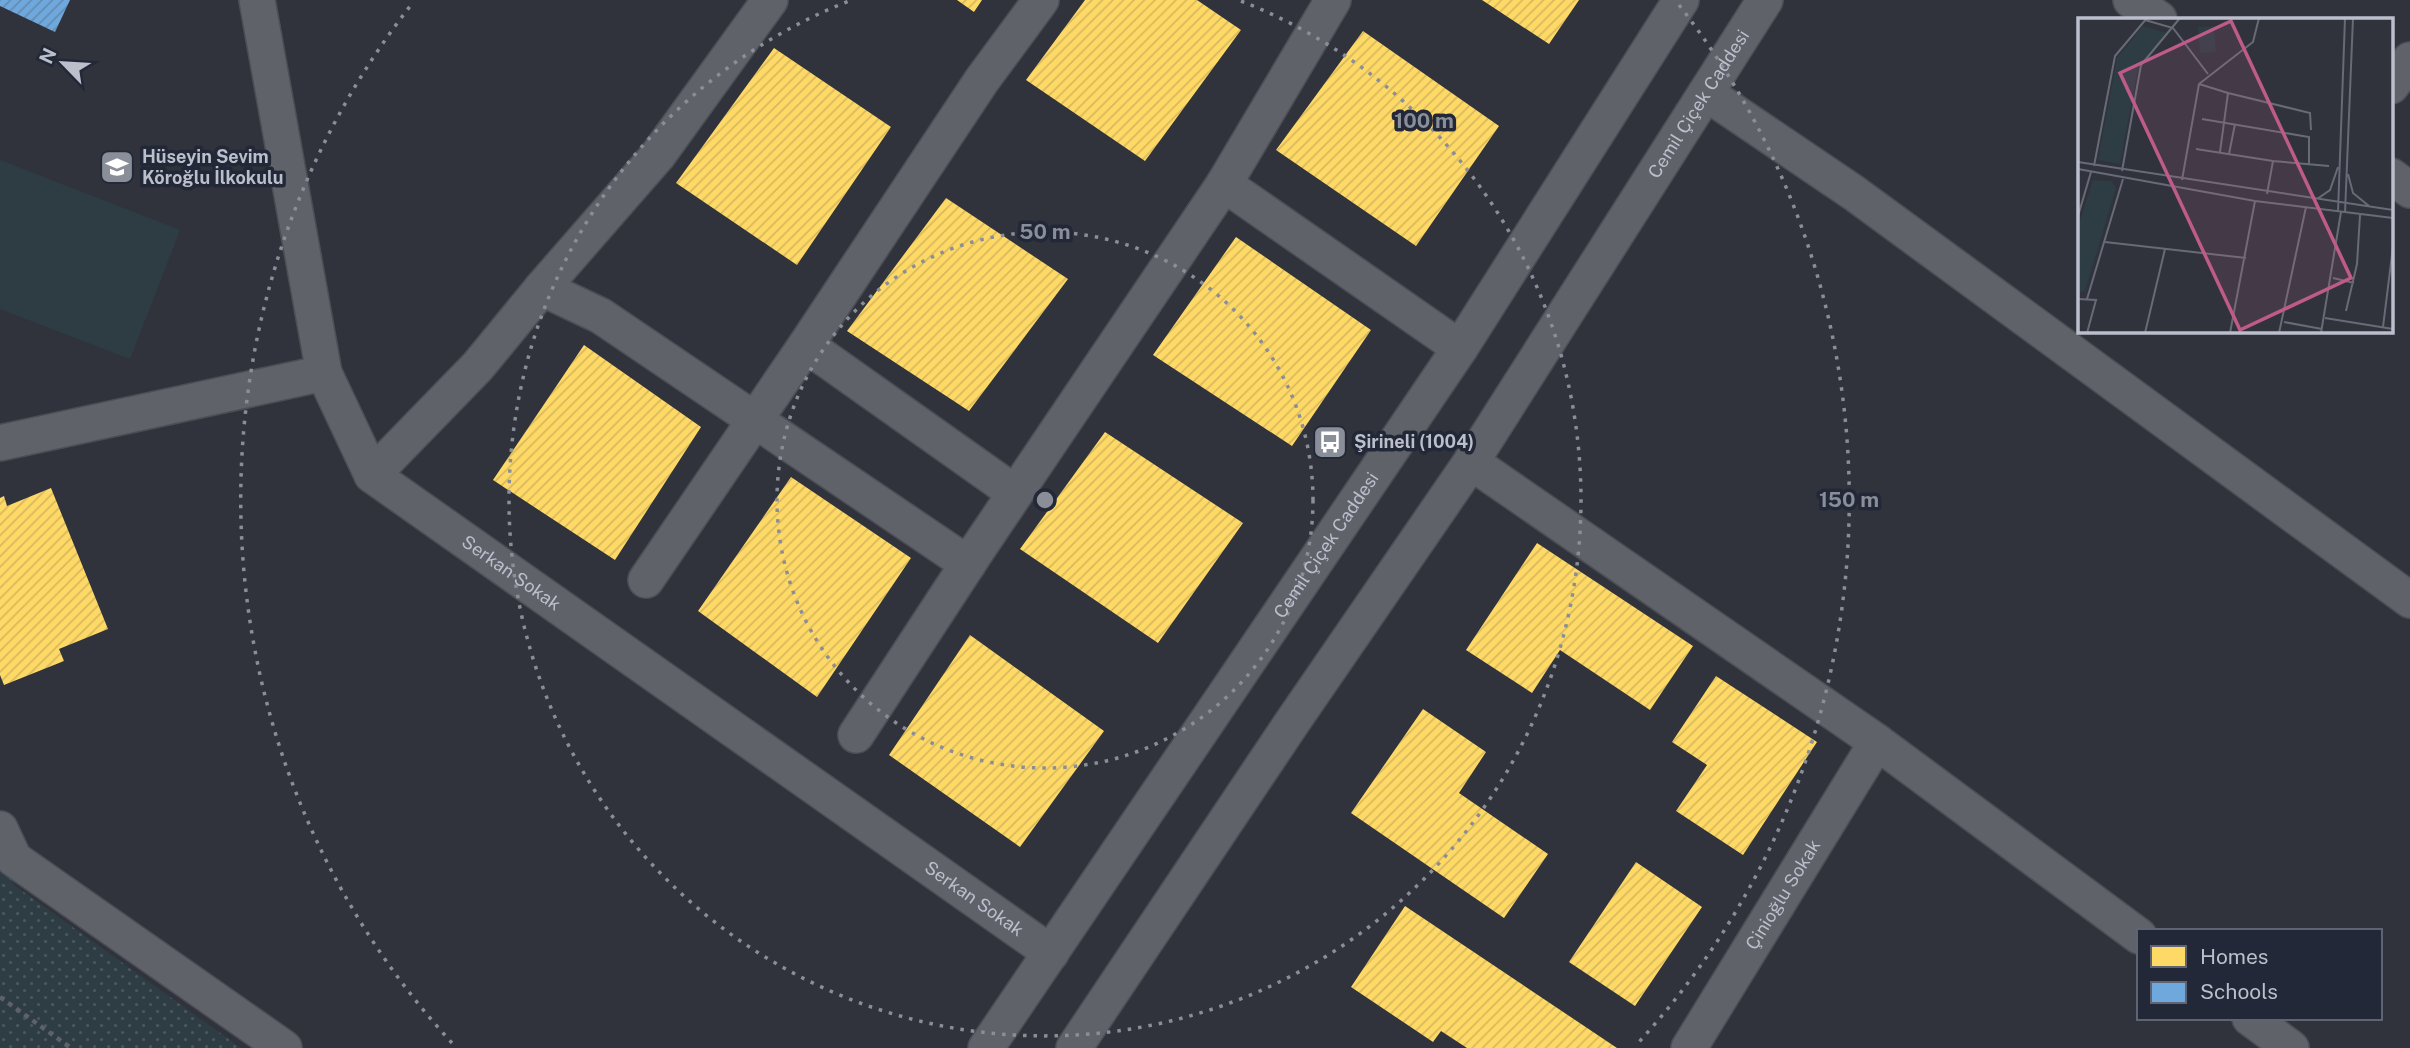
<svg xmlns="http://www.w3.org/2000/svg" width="2410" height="1048" viewBox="0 0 2410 1048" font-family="'Public Sans',sans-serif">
<defs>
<pattern id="grass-dots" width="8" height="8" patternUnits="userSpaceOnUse" patternTransform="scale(1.75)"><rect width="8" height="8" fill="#2d3d43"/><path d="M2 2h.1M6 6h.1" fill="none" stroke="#4a575d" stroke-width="1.8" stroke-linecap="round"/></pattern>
<pattern id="homes-hatch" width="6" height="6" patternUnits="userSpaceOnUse" patternTransform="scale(1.75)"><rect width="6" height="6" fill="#ffd966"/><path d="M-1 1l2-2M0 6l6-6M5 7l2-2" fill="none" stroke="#d7b95e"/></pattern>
<pattern id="schools-hatch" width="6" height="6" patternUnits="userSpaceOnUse" patternTransform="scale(1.75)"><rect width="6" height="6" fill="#6fa8dc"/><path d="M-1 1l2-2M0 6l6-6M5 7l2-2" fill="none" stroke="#618cb4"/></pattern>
</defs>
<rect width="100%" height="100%" fill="#30333c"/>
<path fill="url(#grass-dots)" d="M0,855L14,885L241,1048H0Z"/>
<path fill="#2d3d43" d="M0,160L180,230L130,359L0,309Z"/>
<path fill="url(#homes-hatch)" d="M957,0H982L974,12Z
M1085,0H1197L1241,30L1145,161L1026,80Z
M1482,0H1579L1549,44Z
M1363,31L1499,126L1416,246L1276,150Z
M774,48L891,127L797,265L676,183Z
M946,198L1068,279L969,411L847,331Z
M1236,237L1371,330L1292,446L1153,355Z
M584,345L701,427L615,560L493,480Z
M1105,432L1243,523L1158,643L1020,549Z
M791,477L911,558L817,697L698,611Z
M51,488L108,629L59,649L64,661L4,685L0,675V498L4,496L7,506Z
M1537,543L1693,646L1650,710L1560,650L1532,693L1466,650Z
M970,635L1104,731L1020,847L889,755Z
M1716,676L1817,742L1743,855L1676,811L1707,765L1672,742Z
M1423,709L1486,752L1459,793L1548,854L1504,918L1351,813Z
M1636,862L1702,907L1635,1006L1569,962Z
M1405,906L1617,1048H1467L1441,1031L1433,1042L1351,987Z"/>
<path fill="url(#schools-hatch)" d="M0,0H70L55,32L0,6Z"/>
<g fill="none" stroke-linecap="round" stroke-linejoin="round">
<g stroke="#4c4e55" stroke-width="38">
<g id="minor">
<path id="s1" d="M257,0L324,373L372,475L1051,953"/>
<path d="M1333,0L1224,184L1460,348"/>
<path d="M2131,0L2159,19"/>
<path d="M2391,86L2410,60"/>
<path d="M1706,93L1854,193L2410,600"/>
<path d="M2391,176L2410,190"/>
<path d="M542,288L658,155L770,0"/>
<path d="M806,345L1015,493"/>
<path d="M0,443L324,373"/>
<path d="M1471,462L1877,742L2139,936"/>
<path d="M372,475L478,366L542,288L601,316L968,564"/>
<path d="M646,580L806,345L982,80L1041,0"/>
<path d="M856,735L977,550L1224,184"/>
<path d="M0,829L14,859L284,1048"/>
<path d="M2250,1018L2291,1048"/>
<path id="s2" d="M986,1048L1460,348L1681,0"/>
<path id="s3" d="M1074,1048L1291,724L1471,462L1765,0"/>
<path id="s4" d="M1689,1048L1877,742"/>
</g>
</g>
<path stroke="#5d6168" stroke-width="4.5" stroke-dasharray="5 5" stroke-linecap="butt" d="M0,997L71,1048"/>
<use href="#minor" stroke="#60626a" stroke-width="35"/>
</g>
<g fill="none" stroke="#8a8e99" stroke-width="3.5" stroke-dasharray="3.5 7">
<circle cx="1045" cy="500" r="268"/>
<path d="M1241 1A536 536 0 1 1 849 1"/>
<path d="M452 1043A804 804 0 0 1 411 5M1679 5A804 804 0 0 1 1638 1043"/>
</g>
<defs>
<g id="school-square" transform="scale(1.75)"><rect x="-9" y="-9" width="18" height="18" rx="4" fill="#8a8e99" stroke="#222837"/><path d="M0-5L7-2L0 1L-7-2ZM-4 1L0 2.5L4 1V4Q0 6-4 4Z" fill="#fff"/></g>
<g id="bus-square" transform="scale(1.75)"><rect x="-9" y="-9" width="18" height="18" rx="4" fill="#8a8e99" stroke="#222837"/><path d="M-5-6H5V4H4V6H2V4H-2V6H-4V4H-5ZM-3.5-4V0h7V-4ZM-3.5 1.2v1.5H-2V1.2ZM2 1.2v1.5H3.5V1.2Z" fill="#fff"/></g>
</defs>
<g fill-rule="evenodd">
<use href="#school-square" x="117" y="167"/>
<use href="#bus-square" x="1330" y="442"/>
</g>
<g text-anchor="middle" stroke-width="7" stroke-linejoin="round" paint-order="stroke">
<g font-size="18" fill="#bbbfcb" stroke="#222837">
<text dy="6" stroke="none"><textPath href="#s3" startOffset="1132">Cemil Çiçek Caddesi</textPath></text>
<text dy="6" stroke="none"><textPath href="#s2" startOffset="607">Cemil Çiçek Caddesi</textPath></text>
<text dy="6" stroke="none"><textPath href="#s1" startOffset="662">Serkan Sokak</textPath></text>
<text dy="6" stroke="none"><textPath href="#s4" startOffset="180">Çinioğlu Sokak</textPath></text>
<text dy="6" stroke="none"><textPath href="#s1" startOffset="1228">Serkan Sokak</textPath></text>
</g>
<g font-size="18" font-weight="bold" fill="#bbbfcb" stroke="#222837" text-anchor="start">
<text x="142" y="163">Hüseyin Sevim<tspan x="142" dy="21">Köroğlu İlkokulu</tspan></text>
<text x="1354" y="448">Şirineli (1004)</text>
</g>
</g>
<g transform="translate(2078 18)">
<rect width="315" height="315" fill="#30333c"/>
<path d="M65,8L89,15L60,49L42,146L20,142L39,40Z" fill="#2d3d43"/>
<path d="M15,162L33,163L38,170L7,273L0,275V209Z" fill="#2d3d43"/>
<path d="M136,8L138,34L122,35L120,9Z" fill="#2d3d43"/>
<path fill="none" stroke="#686b75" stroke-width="2" d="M67,2L95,10L130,56M121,66L150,75L142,134M150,75L232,95L233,112M124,101L231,119V146M118,131L195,143M151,136L157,106M0,144L315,192M16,148L37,38L69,0M0,151L177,183L315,200M44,153L63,47L102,0M270,156L275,175L291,188M104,162L121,66L175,24L181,0M189,176L195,143L251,148M239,181L252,172L260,149M260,194L267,0M267,195L275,0M0,198L13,154M27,224L168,240M255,260L276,265M0,281L18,282L9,315M9,281L45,161M268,293L279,246L282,197M247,300L315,311M206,304L244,311M305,309L315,229M67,315L87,231M152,315L177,183M201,315L228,189M243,315L263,194"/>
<path fill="#bf5b88" fill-opacity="0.15" stroke="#bf5b88" stroke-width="3.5" d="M153,3L273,260L162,312L42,55Z"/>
<rect width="315" height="315" fill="none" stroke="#bbbfcb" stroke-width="3.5"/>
</g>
<circle cx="1045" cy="500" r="10" fill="#8a8e99" stroke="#222837" stroke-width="3.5"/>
<g font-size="21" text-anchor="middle" font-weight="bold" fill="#8a8e99" stroke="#222837" stroke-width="7" stroke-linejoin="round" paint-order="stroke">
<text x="1424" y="128">100 m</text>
<text x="1045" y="239">50 m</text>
<text x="1849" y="507">150 m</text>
</g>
<rect x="2137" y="929" width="245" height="91" fill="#222837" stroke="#5f6472" stroke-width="2"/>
<rect x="2151" y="946" width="35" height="21" fill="#ffd966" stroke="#5f6472" stroke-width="2"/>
<text x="2200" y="964" font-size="21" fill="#bbbfcb">Homes</text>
<rect x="2151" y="982" width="35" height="21" fill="#6fa8dc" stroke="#5f6472" stroke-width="2"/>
<text x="2200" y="999" font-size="21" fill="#bbbfcb">Schools</text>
<g transform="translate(63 63) rotate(295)" stroke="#222837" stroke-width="5" paint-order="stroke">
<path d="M0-5L12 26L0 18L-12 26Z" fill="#bbbfcb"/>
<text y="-10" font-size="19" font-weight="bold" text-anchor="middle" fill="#bbbfcb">N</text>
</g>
</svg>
